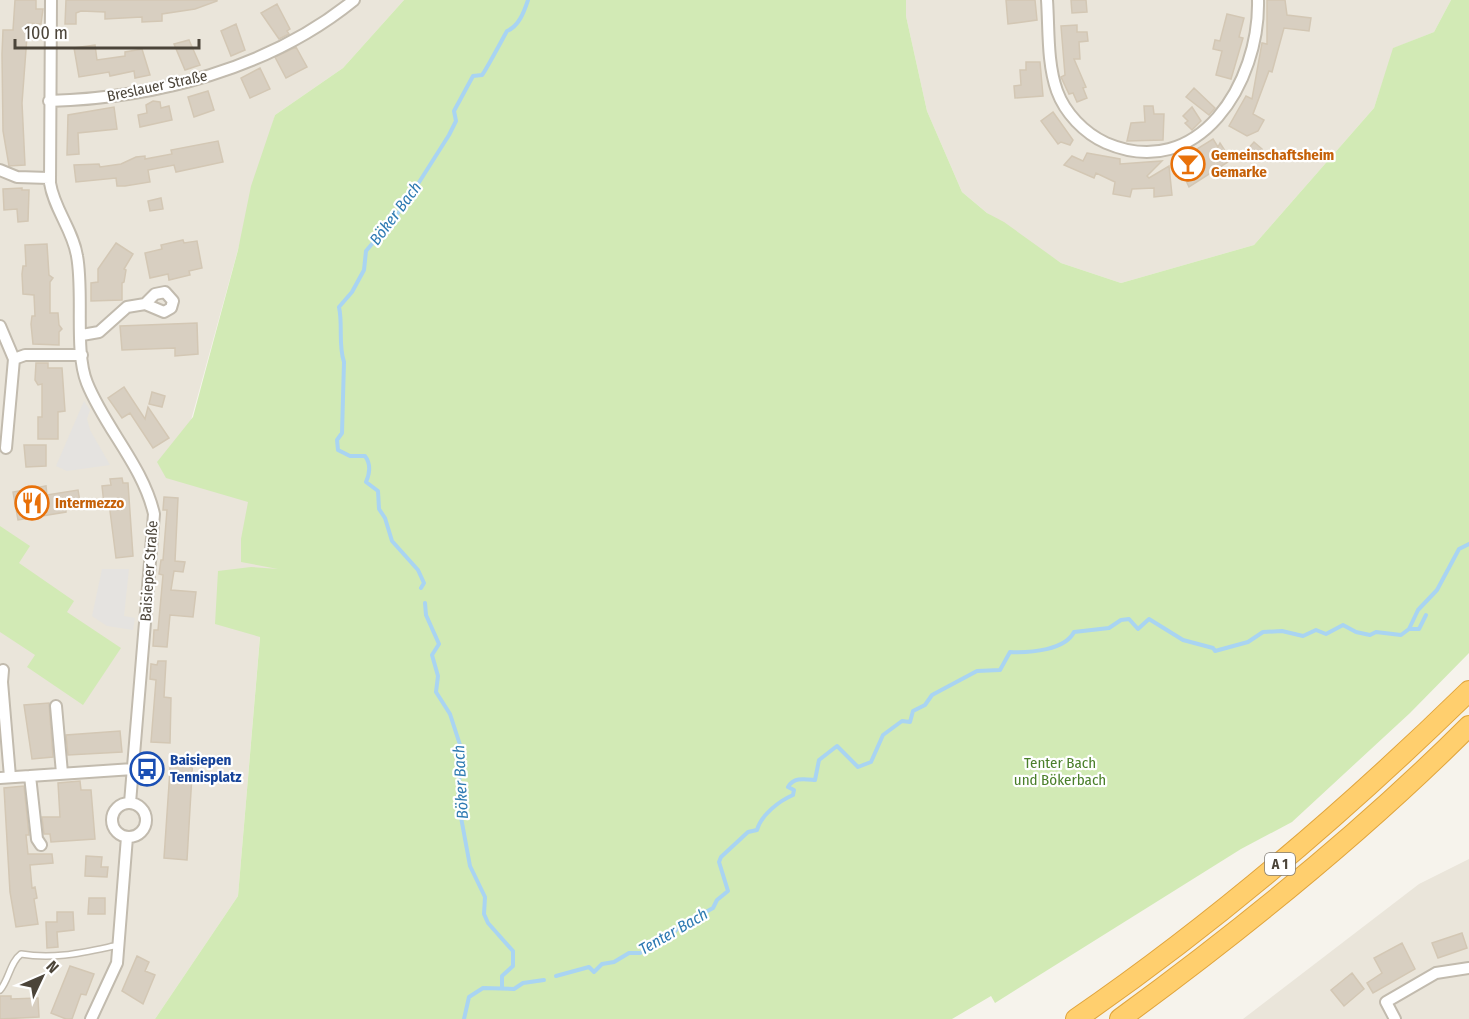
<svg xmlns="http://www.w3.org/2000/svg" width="1469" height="1019" viewBox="0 0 1469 1019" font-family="'Fira Sans Condensed',sans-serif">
<rect width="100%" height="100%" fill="#f6f3ec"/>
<path fill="#eae5da" d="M0,0H404L343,68L275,115L182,453L312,542L260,636L238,896L155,1019H0Z
M906,0H1451L1434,32L1394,48L1374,108L1254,245L1121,283L1061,263L987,213L962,192L927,111L906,16Z
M1469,859V1019H1243L1419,884Z"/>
<path fill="#d2eab5" d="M404,0H906V16L927,111L962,192L987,213L1004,222L1061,263L1121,283L1254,245L1374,108L1393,48L1434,32L1451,0H1469V653L1410,713L1292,822L1241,849L995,1003L991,996L952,1019H155L238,896L260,637L215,624L218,571L251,567L278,569L241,562V539L248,502L166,478L157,462L193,417L238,250L251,186L275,115L343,68Z
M0,526L30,546L19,563L74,601L67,612L121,648L83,705L27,667L35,655L0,632Z"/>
<path fill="#e5e3e0" d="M84,401L90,410L87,419L90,430L110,465L67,471L56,466Z
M102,569H129L124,616L135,618L133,630L107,626L92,616Z"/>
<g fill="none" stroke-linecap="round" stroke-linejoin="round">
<path stroke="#a9d4f2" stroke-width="4" d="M421,588L424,583L418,570L392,541L385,518L379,509L378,491L366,482C370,473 371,464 365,456H350L338,450L337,440L342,433L344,362C338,344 343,325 339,307L352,292L364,270L366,251L404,206L449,135L456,121L454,111L473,76L482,75C485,72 503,38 507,31C519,26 524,12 528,0
M425,603L426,615L439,644L432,655L438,676L436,692L450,714L461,748L458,801L470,866L485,897L484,914L488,923L513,951V966L502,976V988
M1409,629H1419L1426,615
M556,976L589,967L594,972L602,964L614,962L629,953H640L667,940L679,927L713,908L717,900L728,891L719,862L721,857L748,832L757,830C761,815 779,801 793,795L794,790L788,787C794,777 804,779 815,780L819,760L837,746L858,767L871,762L883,735L902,721L910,722L913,711L925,705L932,695L977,671L1000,670L1010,652C1031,653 1065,650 1074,632L1109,628L1121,620L1129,619L1138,629L1149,619L1183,640L1213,648L1215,651L1248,642L1263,632L1282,631L1303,636L1316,630L1326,634L1343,625L1356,632L1370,635L1376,632L1401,635L1409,629L1418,610L1437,590L1459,549L1469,544
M464,1019L469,997L483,988L514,989L523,983L544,980"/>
</g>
<path fill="#d8cfc1" stroke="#d3c7b4" stroke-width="1.5" d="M15,0H36V9H43L41,24L28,23L22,103L25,165L9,166L3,131L2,54L3,30H13Z
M66,0H217V1L195,9L162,14V21L142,22V17L105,19V12L81,11L76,13V24H65Z
M1006,0H1035L1037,20L1008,24Z
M1071,0H1086L1087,12L1072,13Z
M1267,0H1285L1287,15L1311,18L1309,31L1284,28L1272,72L1269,71L1253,114L1264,120L1258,131L1247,136L1229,126L1246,96L1252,99L1262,43L1267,44Z
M277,4L290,29L287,31L289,34L279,39L261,13Z
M1227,14L1244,18L1239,37L1243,38L1231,79L1216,75L1222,51L1213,49L1215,40L1220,41Z
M236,24L245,50L231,56L221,31Z
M1077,25V32H1087L1088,41L1079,42L1080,59H1074L1086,87L1083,88L1087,98L1077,102L1073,93L1069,94L1061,77L1065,75L1061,26Z
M189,40L200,65L185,70L174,44Z
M95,45L97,60L125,56V52L142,49L150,75L135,78L134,71L110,76L109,72L79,77L74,48Z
M296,47L307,67L286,78L275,57Z
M1026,62H1040L1043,96L1015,98L1014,86L1021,85L1020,70H1026Z
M260,68L270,89L250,98L241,78Z
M1194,88L1215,108L1209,115L1186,97Z
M208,91L214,110L194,117L188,97Z
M153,101L160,102L161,108L169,106L172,120L140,127L138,115L147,113L146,105Z
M1144,106H1153L1154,114H1164L1163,140L1127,141L1131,123L1145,122Z
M114,107L117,129L78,133L79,154L67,155L68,115Z
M1192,107L1201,121L1192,130L1185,123L1188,121L1183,116Z
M1053,112L1073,140L1070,145L1061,142L1058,144L1041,121Z
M1213,139L1218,147L1220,143L1231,160L1189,187L1177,161L1193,154L1192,152Z
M218,141L223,162L176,172L174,165L148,170L150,182L125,186H117L116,178L76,182L74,165L99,164L100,167L121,164L136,157L145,156V159L172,154L171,150Z
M1254,142L1262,149L1255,157L1247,150Z
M1087,153L1120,159V164L1162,161L1147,176L1149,178L1169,166L1172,195L1154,197V188L1132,189L1130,197L1113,194L1115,182L1096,173L1094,178L1064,165L1072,156L1083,161Z
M22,188V190H29L28,221L18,222L17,209L4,210L3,189Z
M161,198L163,209L150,211L148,201Z
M183,240L184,243L197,241L202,268L189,271L190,275L169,280L168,274L150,278L145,253L162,249L161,245Z
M116,243L133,254L124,269L126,270L124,282L122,283V300L91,301V283L98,282V269Z
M47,244L49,275L53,278L50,282V313H58L59,325L62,329L59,332V345L33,344L31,324L32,316H35L34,295L23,294L22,274L23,266H26L25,245Z
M197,323L198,354L175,356V348L122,350L120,326Z
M36,363H48V368H62L65,411L58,412V439H38V417H42V384L38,385L35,380Z
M124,387L145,419L148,407L169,438L153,448L130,413L122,418L108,398Z
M152,392L165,396L162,407L149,404Z
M24,445H46V466L26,467Z
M122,478L123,483H128L133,556L116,558L109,503L104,504L102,486L111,485L110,479Z
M46,486L47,495L78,490L81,507L66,509V512L18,520L13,492Z
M164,497L178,498L175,561L185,562L183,572L174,571L171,590L196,592L193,617L170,615L167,647L153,646L154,630H158L163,575L159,574L161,560H163L167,510H163Z
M158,661H166L164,697L171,698L170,743L151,742L156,680L150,679L151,664L157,665Z
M49,703L53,757L32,759L24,705Z
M120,731L122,752L68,755L66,735Z
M171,755L193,757L187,860L164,858Z
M80,781L81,790H91L95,839L51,842L50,834H44L42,817H60L58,783Z
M24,786L29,835H26L28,854H52L53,863L30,865L32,888L35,887L37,898L34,899L38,924L16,927L10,892L4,788Z
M86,856L102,857L101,867H108L107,877L85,876Z
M89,898H105V914H88Z
M57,912H73L74,930L57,932L58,947L47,948L46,922H57Z
M1462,933L1467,948L1438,958L1432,943Z
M1402,943L1415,969L1373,993L1367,983L1382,973L1374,958Z
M137,956L149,962L145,971L155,975L143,1004L122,991Z
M70,966L94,974L86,995L81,994L72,1019H66L51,1013Z
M1352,973L1364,989L1344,1006L1331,990Z
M0,996H11V999L38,998L39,1017L0,1019Z"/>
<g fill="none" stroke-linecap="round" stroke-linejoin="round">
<g stroke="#c2bbae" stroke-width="8">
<path id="lane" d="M0,990C9,980 10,962 21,954C55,960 85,952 119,945"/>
</g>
<g stroke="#c2bbae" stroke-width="14">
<path id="street" d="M51,0L50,183C54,209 73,230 77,256C84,293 74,351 87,383C105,428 143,466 154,514L130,803
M1047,0C1049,29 1047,63 1057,91C1065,113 1084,133 1106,143C1199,183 1260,82 1258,0
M49,101C156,98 269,69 354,0
M0,170L17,177L49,178
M0,326L14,359L25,355H82
M82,335L99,332L127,307L145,304L155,294L165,292L173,301L171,308L164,312L145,304
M6,448L14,359
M3,670L2,682L10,777
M56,706L62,773
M30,776L37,839L41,845
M0,778L133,769
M112 820a17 17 0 1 1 34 0a17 17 0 1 1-34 0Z
M91,1019L117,963L127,837
M1395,1019L1386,1002L1436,973L1469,968"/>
</g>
<g stroke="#e0a43c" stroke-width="22">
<path id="highway" d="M1076,1019C1217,922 1347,810 1469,691
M1120,1019C1243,929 1361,834 1469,726"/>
</g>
<use href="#lane" stroke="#fff" stroke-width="5"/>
<use href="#street" stroke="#fff" stroke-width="10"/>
<use href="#highway" stroke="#ffcf6e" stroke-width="20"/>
</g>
<defs>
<g id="bar-ring" transform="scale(1.725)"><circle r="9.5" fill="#fff" stroke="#e8710a" stroke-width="1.5"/><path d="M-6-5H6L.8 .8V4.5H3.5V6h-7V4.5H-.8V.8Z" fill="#e8710a"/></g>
<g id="restaurant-ring" transform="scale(1.725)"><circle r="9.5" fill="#fff" stroke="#e8710a" stroke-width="1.5"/><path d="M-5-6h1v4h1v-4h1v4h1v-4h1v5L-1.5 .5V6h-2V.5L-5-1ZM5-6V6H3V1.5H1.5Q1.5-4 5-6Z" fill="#e8710a"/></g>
<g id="bus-ring" transform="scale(1.725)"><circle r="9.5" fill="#fff" stroke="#1a4fb4" stroke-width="1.5"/><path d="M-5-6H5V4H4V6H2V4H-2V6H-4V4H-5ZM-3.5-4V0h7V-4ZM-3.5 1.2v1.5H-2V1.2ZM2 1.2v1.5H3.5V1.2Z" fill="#1a4fb4"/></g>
</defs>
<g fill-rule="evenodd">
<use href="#bar-ring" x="1188" y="164"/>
<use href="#restaurant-ring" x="32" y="503"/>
<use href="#bus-ring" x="147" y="769"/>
</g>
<g text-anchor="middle" stroke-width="4.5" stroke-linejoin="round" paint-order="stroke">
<rect fill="#fff" stroke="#817c74" stroke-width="1.5" x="1265" y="853" width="30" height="22" rx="4.5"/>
<g font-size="14" font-weight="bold" fill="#4b4439">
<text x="1280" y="869">A 1</text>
</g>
<g font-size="15" fill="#4b4439" stroke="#fff">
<text transform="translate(157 86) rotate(-12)" y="5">Breslauer Straße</text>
<text transform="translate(149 571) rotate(-86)" y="5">Baisieper Straße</text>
</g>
<g font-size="15" font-weight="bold" fill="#c56008" stroke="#fff" text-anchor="start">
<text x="1211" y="160">Gemeinschaftsheim<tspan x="1211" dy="17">Gemarke</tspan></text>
<text x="55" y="508">Intermezzo</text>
</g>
<g font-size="15" font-weight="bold" fill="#164399" stroke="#fff" text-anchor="start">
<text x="170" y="765">Baisiepen<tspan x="170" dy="17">Tennisplatz</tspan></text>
</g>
<g font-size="15" fill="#4a7f2a" stroke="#fff">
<text x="1060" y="768">Tenter Bach<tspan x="1060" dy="17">und Bökerbach</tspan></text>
</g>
<g font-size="16" font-style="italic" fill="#2e7ab2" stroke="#fff">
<text transform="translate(395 213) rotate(-53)" y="6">Böker Bach</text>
<text transform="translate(460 782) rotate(-93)" y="6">Böker Bach</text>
<text transform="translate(673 931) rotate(-30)" y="6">Tenter Bach</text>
</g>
</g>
<g transform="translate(42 977) rotate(46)" stroke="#ffffff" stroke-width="4.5" paint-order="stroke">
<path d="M0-4.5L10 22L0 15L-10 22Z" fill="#4b4439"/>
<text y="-9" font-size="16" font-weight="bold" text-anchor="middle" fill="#4b4439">N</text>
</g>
<path d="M15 39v9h184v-9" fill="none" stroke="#4b4439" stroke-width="3"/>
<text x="24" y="39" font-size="18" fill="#4b4439" stroke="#ffffff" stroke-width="4.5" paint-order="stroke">100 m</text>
</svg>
